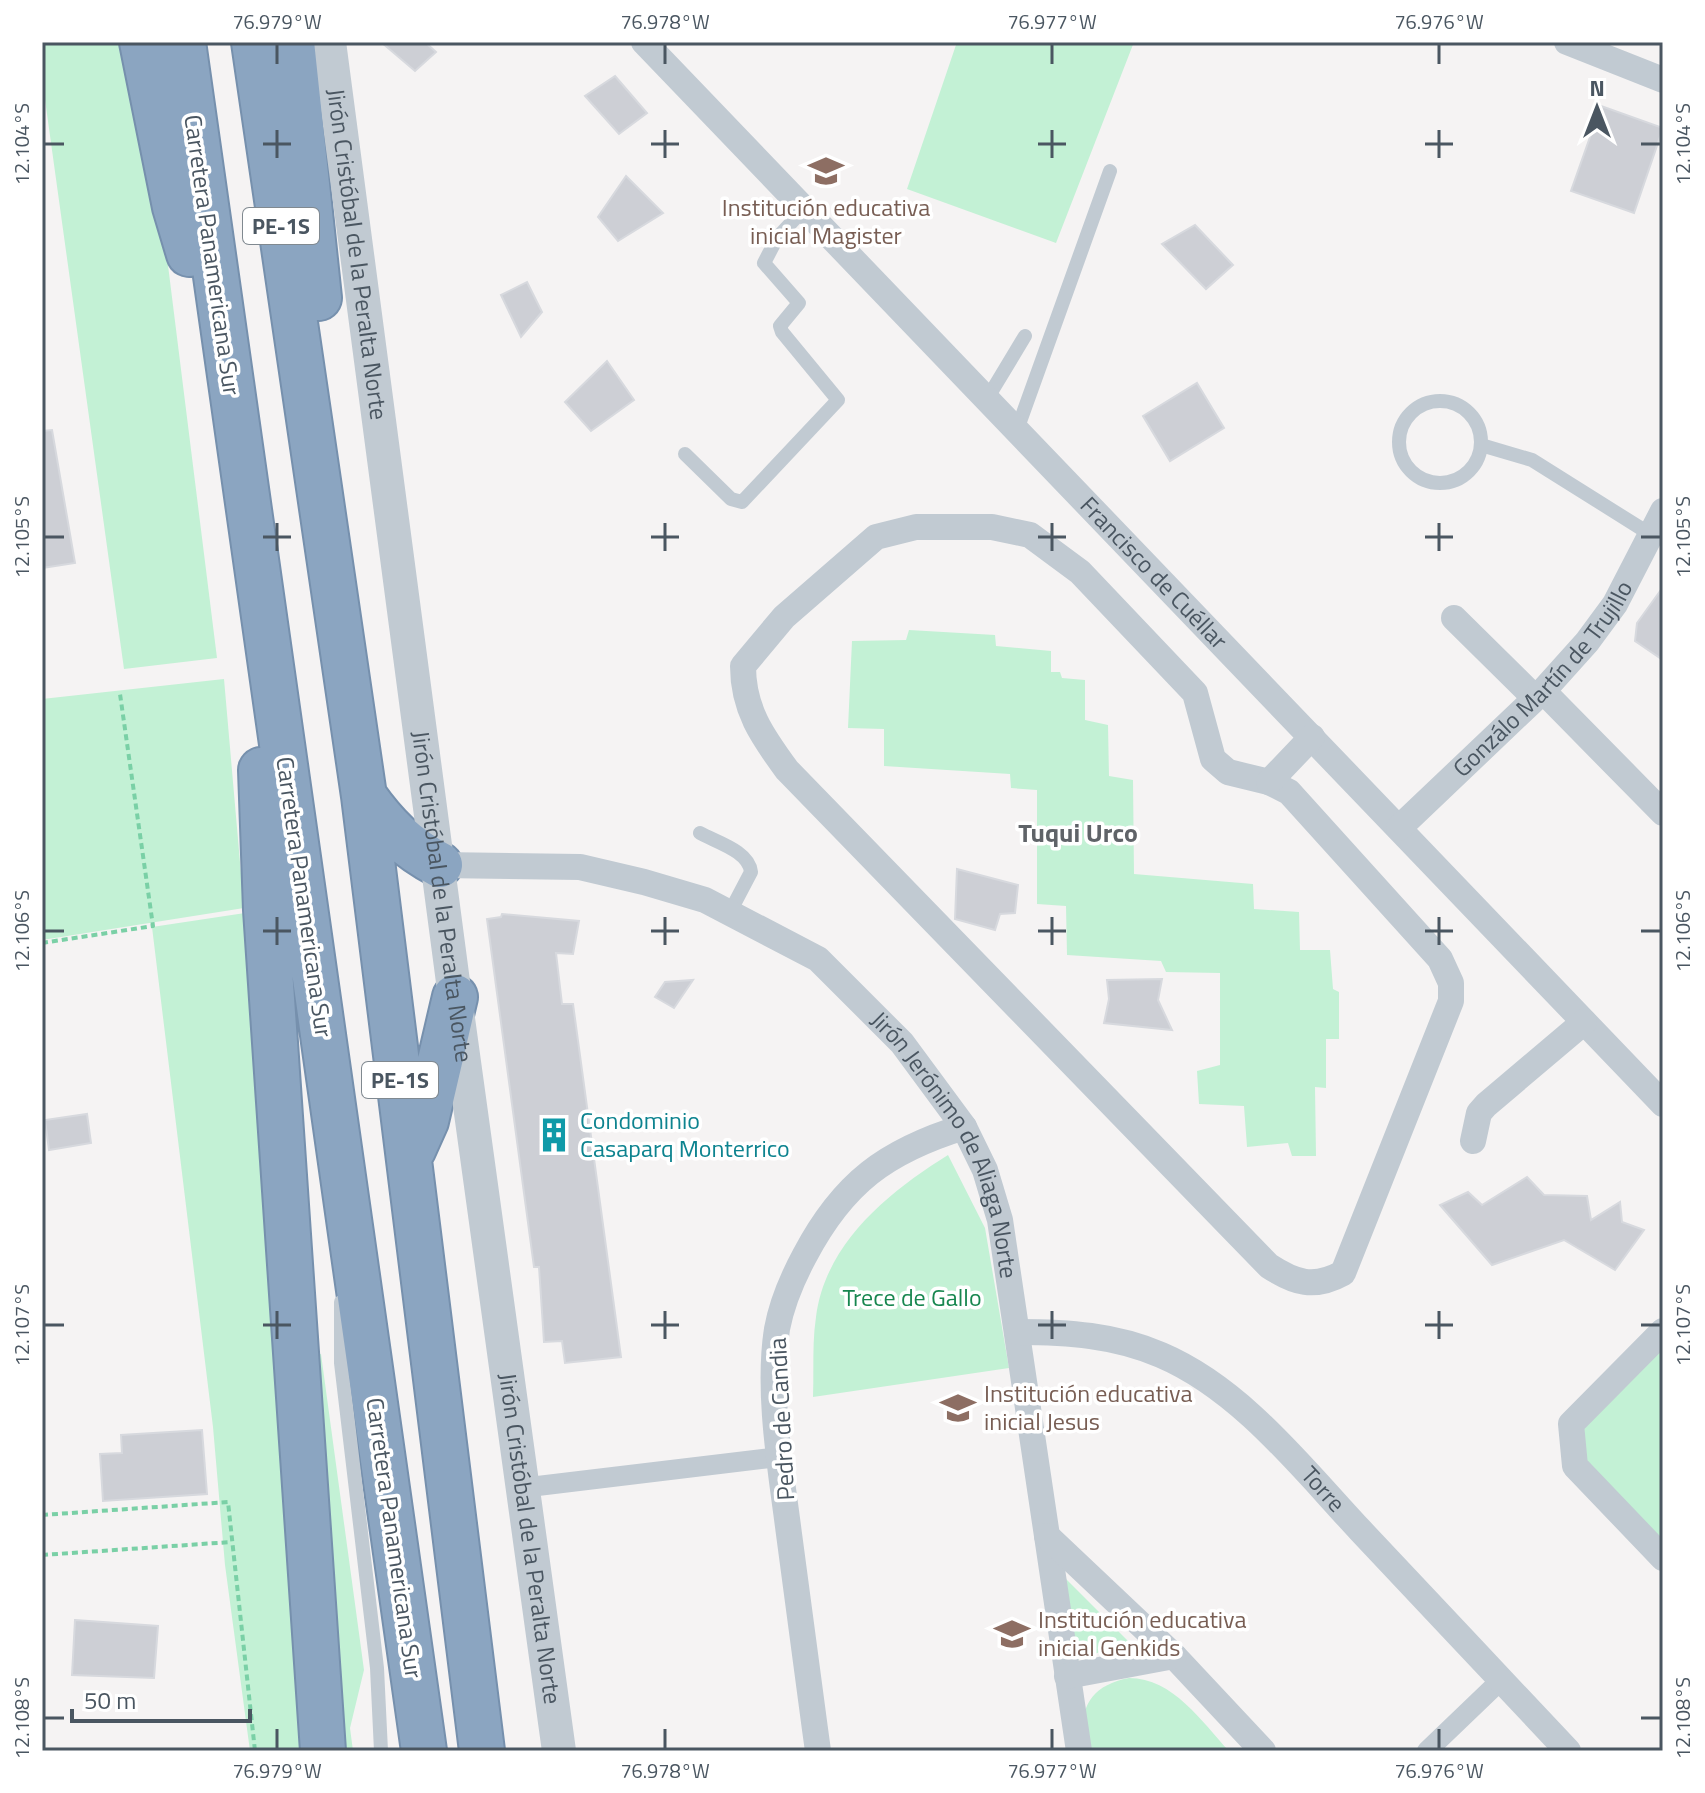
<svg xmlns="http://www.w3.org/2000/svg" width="1705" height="1793" viewBox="0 0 1705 1793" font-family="'Titillium Web',sans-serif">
<rect width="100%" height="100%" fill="#f5f3f3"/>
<path fill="#c3f1d5" d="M42,42H124L153,145L217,658L124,669L42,78Z
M957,42H1134L1056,243L907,189Z
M909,630L995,635L996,646L1051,651V672H1060L1062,678L1085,680V720L1108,725L1109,776L1133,780L1134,874L1253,884L1254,909L1299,912L1300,950H1330L1333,989L1339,992V1039H1326V1088L1315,1087L1316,1156H1292L1288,1143L1247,1147L1244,1106L1199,1104L1197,1071L1220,1065V973L1166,972L1161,961L1067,955L1066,906L1037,904V790L1011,788L1010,774L884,766V729L848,728L852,641L906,640Z
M224,679L244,908L42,940V699Z
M245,913L307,1751H250L225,1565L213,1427L152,927Z
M948,1155L985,1228L1009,1368L813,1397C814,1370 812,1343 816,1317C825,1243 890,1191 948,1155Z
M1663,1331V1558L1575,1466L1571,1424Z
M321,1354L364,1670L350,1728L353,1751H337L315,1355Z
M1063,1576L1129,1642L1077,1660Z
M1129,1678C1173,1678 1202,1722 1229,1751H1084C1078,1712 1087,1686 1129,1678Z"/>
<path fill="#cdcfd5" stroke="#d7d9de" stroke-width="2" d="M381,42H425L436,52L415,71Z
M615,76L647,113L619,134L585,96Z
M1601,106L1663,128L1634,213L1571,191Z
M626,176L663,213L618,241L598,217Z
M1195,225L1233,265L1206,289L1162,244Z
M527,282L542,312L521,337L501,295Z
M607,361L634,400L591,431L565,402Z
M1197,383L1224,428L1170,461L1143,416Z
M52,430L75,563L42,568V431Z
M1663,587V660L1635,641L1637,623Z
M957,869L1018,885L1015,913L1000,914L995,930L955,919Z
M502,914L579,921L573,954L556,953L562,1004H573L621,1357L565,1363L562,1341L544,1342L539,1267H534L487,919L501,917Z
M1162,979L1158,1000L1172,1030L1104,1023L1109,999L1107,980Z
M693,980L674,1008L655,997L665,982Z
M87,1114L91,1143L49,1150L45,1120Z
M1527,1177L1544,1195L1587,1196L1591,1220L1620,1202L1622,1222L1644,1230L1615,1270L1564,1240L1492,1265L1440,1205L1468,1192L1482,1205Z
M202,1430L207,1494L103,1501L100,1454L122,1453L121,1435Z
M75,1620L158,1626L154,1678L72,1675Z"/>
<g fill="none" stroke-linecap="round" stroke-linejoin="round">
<g stroke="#7690ad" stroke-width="48">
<path id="motorway" d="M142,42L175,207L189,254
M183,42L424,1751
M254,42L364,796L482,1751
M292,42L319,298
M261,770L266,910L323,1751
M364,796C386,827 406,847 440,865
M413,1150L426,1121L455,997"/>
</g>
<path stroke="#7ad0a6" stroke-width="4" stroke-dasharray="6 4" stroke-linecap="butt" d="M42,943L153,926L120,694
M42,1515L228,1502L255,1751
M42,1555L231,1542"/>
<path stroke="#c1cad2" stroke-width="14" d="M987,399L1025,336
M1399 442a41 41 0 1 1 82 0a41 41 0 1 1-82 0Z
M1017,430L1110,171
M1481,445L1532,460L1650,534
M685,454L731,499L742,502L838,400L782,332L780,326L799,303L764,263L777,238L804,209
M700,833C716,842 749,851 751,872L730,912
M341,1302V1363L377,1668L381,1751"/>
<path stroke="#c1cad2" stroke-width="20" d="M521,1488L779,1457
M1427,1751L1501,1680"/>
<g stroke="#c1cad2" stroke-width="26">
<path id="s1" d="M644,42L1663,1104"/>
<path d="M1567,42L1663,80"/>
<path d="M916,527H992L1030,535L1080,572L1195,693L1213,759L1228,772L1269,782L1289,792L1440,959L1451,983V1001L1343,1273C1314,1289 1295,1283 1269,1266L787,770C762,736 743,709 743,666L784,617L876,537Z"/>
<path d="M1454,618L1535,698"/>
<path d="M1543,691L1663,813"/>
<path d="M1269,782L1312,737"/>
<path id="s2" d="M1399,828L1543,691L1587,642L1615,604L1663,511"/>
<path id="s3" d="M440,865L580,867L644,882L705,900L818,959L902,1043L964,1127L985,1170L1000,1220L1079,1751"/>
<path d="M1473,1141L1479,1113L1486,1105L1584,1022"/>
<path d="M1663,1331L1571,1424L1575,1466L1663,1558"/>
<path id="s4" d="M1018,1332C1067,1332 1115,1335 1161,1355C1241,1389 1302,1468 1360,1530C1429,1604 1499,1677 1568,1751"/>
<path d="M1047,1536L1174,1656L1263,1751"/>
<path d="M1067,1676L1174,1656"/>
<path d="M818,1751C808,1679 799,1607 789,1534C781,1471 767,1392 777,1329C782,1302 792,1279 805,1255C843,1183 886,1151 964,1127"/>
</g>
<path stroke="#c1cad2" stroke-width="34" id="s5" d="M329,42L455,997L559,1751"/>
<use href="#motorway" stroke="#8ba5c1" stroke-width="44"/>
</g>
<path fill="none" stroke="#4a5661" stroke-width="3" d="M277,44V64M665,44V64M1052,44V64M1439,44V64M277,130V158M665,130V158M1052,130V158M1439,130V158M44,144H64M263,144H291M651,144H679M1038,144H1066M1425,144H1453M1641,144H1661M277,523V551M665,523V551M1052,523V551M1439,523V551M44,537H64M263,537H291M651,537H679M1038,537H1066M1425,537H1453M1641,537H1661M277,917V945M665,917V945M1052,917V945M1439,917V945M44,931H64M263,931H291M651,931H679M1038,931H1066M1425,931H1453M1641,931H1661M277,1311V1339M665,1311V1339M1052,1311V1339M1439,1311V1339M44,1325H64M263,1325H291M651,1325H679M1038,1325H1066M1425,1325H1453M1641,1325H1661M44,1718H64M1641,1718H1661M277,1729V1749M665,1729V1749M1052,1729V1749M1439,1729V1749"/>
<defs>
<g id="school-bare" transform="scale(2.76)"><path d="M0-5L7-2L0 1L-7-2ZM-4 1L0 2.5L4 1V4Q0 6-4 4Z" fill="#8d6e63" stroke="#fff" stroke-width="2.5" paint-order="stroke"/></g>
<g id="building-bare" transform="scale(2.76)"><path d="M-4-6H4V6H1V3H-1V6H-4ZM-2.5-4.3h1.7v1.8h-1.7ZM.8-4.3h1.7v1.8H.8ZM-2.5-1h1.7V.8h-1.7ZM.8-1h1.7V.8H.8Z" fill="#0f9aa8" stroke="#fff" stroke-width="2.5" paint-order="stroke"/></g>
</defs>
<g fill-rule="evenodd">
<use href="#school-bare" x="826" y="171"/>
<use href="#building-bare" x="554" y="1135"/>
<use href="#school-bare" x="958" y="1408"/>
<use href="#school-bare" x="1012" y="1634"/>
</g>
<g text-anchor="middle" stroke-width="7" stroke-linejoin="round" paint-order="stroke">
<g fill="#fff" stroke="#808990" stroke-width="2">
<rect x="243" y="208" width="76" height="36" rx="6"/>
<rect x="362" y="1062" width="76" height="36" rx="6"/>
</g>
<g font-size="22" font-weight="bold" fill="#4a5661">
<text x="281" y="234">PE-1S</text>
<text x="400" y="1088">PE-1S</text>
</g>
<g font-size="24" fill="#785e54" stroke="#fff" text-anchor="start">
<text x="826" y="216" text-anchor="middle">Institución educativa<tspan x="826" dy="28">inicial Magister</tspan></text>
<text x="984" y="1402">Institución educativa<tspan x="984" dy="28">inicial Jesus</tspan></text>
<text x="1038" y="1628">Institución educativa<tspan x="1038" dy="28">inicial Genkids</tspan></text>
</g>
<g font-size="24" fill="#4a5661" stroke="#fff">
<text dy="8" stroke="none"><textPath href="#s5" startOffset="214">Jirón Cristóbal de la Peralta Norte</textPath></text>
<text transform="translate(212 255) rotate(82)" y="8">Carretera Panamericana Sur</text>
<text dy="8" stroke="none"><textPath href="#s1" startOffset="736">Francisco de Cuéllar</textPath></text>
<text dy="8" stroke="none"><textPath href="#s2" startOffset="208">Gonzálo Martín de Trujillo</textPath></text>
<text transform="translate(304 897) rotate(82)" y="8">Carretera Panamericana Sur</text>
<text dy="8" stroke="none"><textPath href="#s5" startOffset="862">Jirón Cristóbal de la Peralta Norte</textPath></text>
<text dy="8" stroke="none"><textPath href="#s3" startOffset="628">Jirón Jerónimo de Aliaga Norte</textPath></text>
<text transform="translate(782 1419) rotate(-93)" y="8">Pedro de Candia</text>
<text dy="8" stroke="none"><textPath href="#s4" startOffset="358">Torre</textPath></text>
<text transform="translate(394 1538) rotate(82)" y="8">Carretera Panamericana Sur</text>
<text dy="8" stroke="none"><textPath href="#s5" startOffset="1510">Jirón Cristóbal de la Peralta Norte</textPath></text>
</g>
<g font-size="24" fill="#0d838f" stroke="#fff" text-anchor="start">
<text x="580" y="1129">Condominio<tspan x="580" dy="28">Casaparq Monterrico</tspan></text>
</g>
<g font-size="24" fill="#17864f" stroke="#fff">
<text x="912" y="1306">Trece de Gallo</text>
</g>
<g font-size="26" font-weight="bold" fill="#5f6368" stroke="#fff">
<text x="1078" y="842">Tuqui Urco</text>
</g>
</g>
<rect width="1705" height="1793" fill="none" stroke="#ffffff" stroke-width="88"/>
<g transform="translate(1597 108)" stroke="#ffffff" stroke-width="6" paint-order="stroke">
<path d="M0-6L14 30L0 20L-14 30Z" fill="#4a5661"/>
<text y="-12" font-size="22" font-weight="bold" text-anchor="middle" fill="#4a5661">N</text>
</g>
<path d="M72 1709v12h178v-12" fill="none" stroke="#4a5661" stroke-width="4"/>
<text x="84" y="1709" font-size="24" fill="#4a5661" stroke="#ffffff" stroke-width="6" paint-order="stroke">50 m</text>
<rect x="44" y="44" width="1617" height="1705" fill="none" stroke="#4a5661" stroke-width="3"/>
<g font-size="20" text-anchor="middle" fill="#4a5661">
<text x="277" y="29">76.979°W</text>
<text x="665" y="29">76.978°W</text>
<text x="1052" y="29">76.977°W</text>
<text x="1439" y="29">76.976°W</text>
<text transform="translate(22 144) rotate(-90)" y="7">12.104°S</text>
<text transform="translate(1683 144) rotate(-90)" y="7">12.104°S</text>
<text transform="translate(22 537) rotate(-90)" y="7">12.105°S</text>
<text transform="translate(1683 537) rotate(-90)" y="7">12.105°S</text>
<text transform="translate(22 931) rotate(-90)" y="7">12.106°S</text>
<text transform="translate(1683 931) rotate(-90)" y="7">12.106°S</text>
<text transform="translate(22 1325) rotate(-90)" y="7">12.107°S</text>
<text transform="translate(1683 1325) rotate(-90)" y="7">12.107°S</text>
<text transform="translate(22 1718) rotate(-90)" y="7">12.108°S</text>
<text transform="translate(1683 1718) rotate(-90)" y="7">12.108°S</text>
<text x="277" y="1778">76.979°W</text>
<text x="665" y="1778">76.978°W</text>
<text x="1052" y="1778">76.977°W</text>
<text x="1439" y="1778">76.976°W</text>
</g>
</svg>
